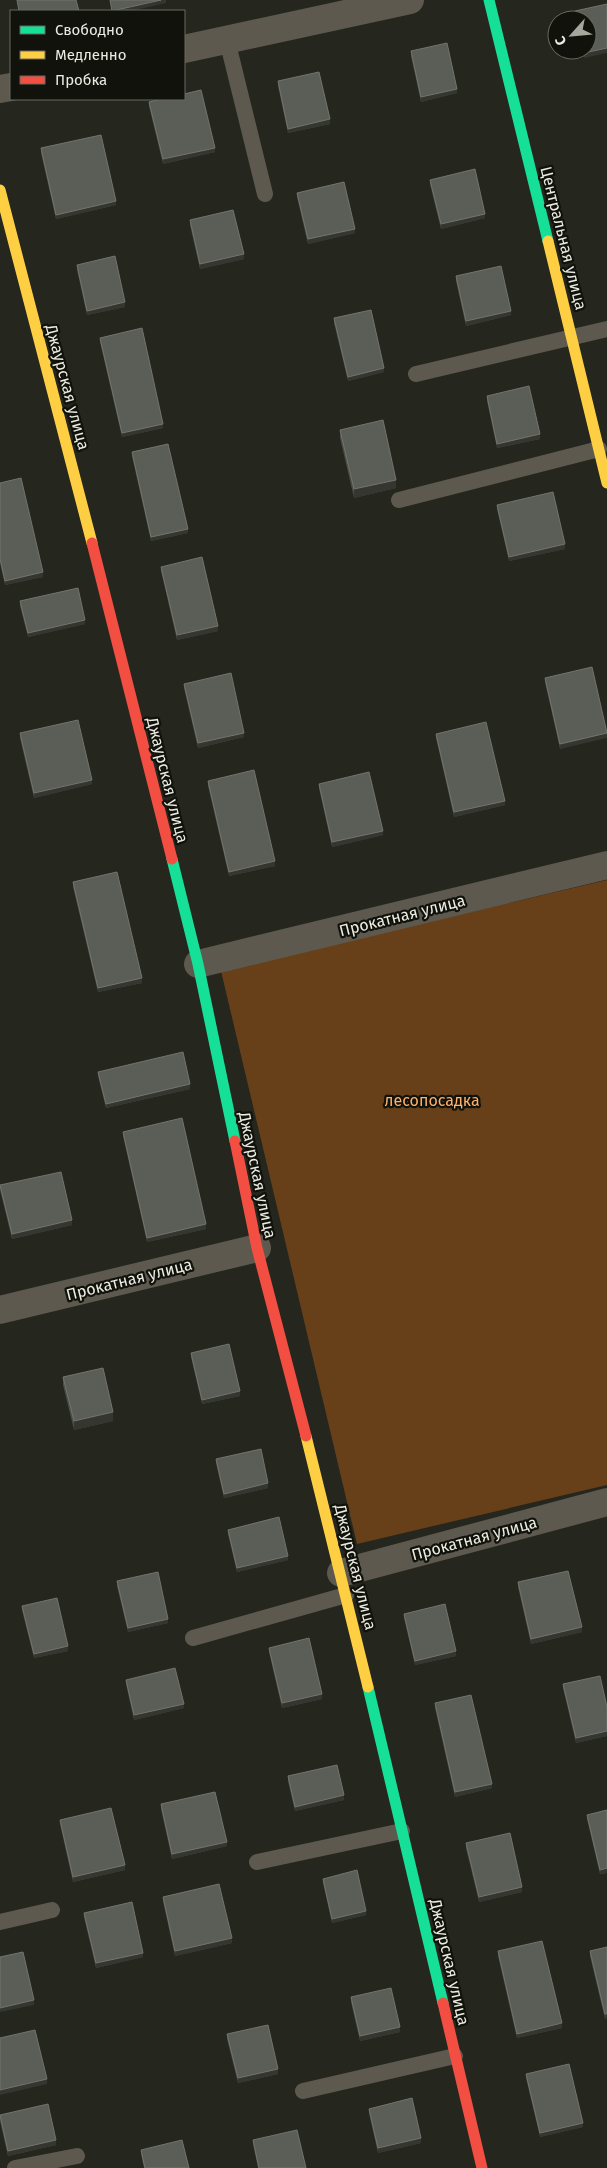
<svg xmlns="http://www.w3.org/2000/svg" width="607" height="2168" viewBox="0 0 607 2168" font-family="'Fira Sans',sans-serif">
<rect width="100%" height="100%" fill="#25261e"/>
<path fill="#674019" d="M607,880V1485L357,1544L221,971Z"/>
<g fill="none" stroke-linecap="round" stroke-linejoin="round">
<path stroke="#5d594e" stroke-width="16" d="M227,40L265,194
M416,374L607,329
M399,500L599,449
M193,1638L346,1595
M257,1862L402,1831
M0,1922L52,1910
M303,2091L455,2056
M15,2168L77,2156"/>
<path stroke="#5d594e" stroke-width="28" d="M184,49L410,0
M0,89L11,87
M198,964L607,865
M0,1310L257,1248
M341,1573L607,1502"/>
<path stroke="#16e098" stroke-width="11" d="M489,0L548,241
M172,859L198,964L235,1141
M368,1687L443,2003"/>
<path stroke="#ffcf43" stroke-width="11" d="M0,190L92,543
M548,241L607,483
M306,1436L368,1687"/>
<path stroke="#f24e42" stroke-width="11" d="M92,543L172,859
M235,1141L257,1248L306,1436
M443,2003L482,2168"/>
</g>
<path fill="#4a4c47" d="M411,51L457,93L421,102L411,56Z
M278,81L330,124L288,133L278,86Z
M149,102L215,152L163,164L149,106Z
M41,148L116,205L56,219L41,153Z
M430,180L485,218L441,229L430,184Z
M297,193L355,233L308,244L297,197Z
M190,220L244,259L200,269L190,225Z
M77,265L125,307L87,315L77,270Z
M456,276L511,315L466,326L456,281Z
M334,318L384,372L348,381L334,323Z
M100,338L163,428L122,437L100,342Z
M487,396L540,439L497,448L487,401Z
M340,430L396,488L354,498L340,438Z
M132,452L188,533L151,541L132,456Z
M0,483L43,577L5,585L0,563Z
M497,505L565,549L509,561L497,509Z
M161,567L218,631L177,640L161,571Z
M20,601L85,624L28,637L20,606Z
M545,678L607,733L560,749L545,682Z
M184,684L244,737L198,748L184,688Z
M20,733L92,784L34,798L20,738Z
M436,734L505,805L454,817L436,738Z
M208,781L275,866L229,876L208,786Z
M319,784L383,835L332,847L319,788Z
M73,882L142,983L98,992L73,887Z
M98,1072L190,1089L106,1108L98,1076Z
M123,1132L206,1229L147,1242L123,1136Z
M0,1185L72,1225L12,1239L0,1190Z
M191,1353L240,1396L202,1404L191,1357Z
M63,1377L113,1421L74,1430L63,1385Z
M216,1459L268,1488L224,1498L216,1463Z
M228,1530L288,1560L237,1572L228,1534Z
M117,1581L168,1623L128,1632L117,1586Z
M518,1582L582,1632L531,1644L518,1587Z
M22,1606L68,1651L34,1658L22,1610Z
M404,1614L456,1656L415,1665L404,1618Z
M269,1648L322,1699L282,1708L269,1652Z
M126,1680L184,1708L134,1720L126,1684Z
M563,1684L607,1707V1736L576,1743L563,1688Z
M435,1703L492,1788L455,1797L435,1708Z
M288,1776L344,1800L295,1811L288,1781Z
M161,1804L227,1846L172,1859L161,1809Z
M607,1810V1873L600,1874L587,1819V1815Z
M60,1820L125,1870L73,1882L60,1824Z
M466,1843L522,1892L479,1902L466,1848Z
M323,1879L366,1915L332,1923L323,1883Z
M163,1897L232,1943L175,1956L163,1901Z
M84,1913L143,1957L96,1968L84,1917Z
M607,1947V2018L605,2019L590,1956V1951Z
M498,1951L562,2028L517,2038L498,1956Z
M351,1997L400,2032L360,2041L351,2002Z
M227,2034L278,2074L238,2083L227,2039Z
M526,2074L583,2127L540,2137L526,2078Z
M369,2109L421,2143L378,2153L369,2113Z
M0,2115L56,2145L8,2156L0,2121Z
M253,2140L306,2168H258L253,2144Z
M141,2150L189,2168H144L141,2154Z"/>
<path fill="#34362f" d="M161,0H166V3L131,11H112Z
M607,48V53L584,58V53Z
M457,89V93L421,102V97Z
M330,119V124L288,133V129Z
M215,148V152L163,164V159Z
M116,201V205L56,219V215Z
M485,214V218L441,229V224Z
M355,229V233L308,244V239Z
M244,254V259L200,269V264Z
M125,302V307L87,315V311Z
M511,311V315L466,326V321Z
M384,368V372L348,381V377Z
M163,424V428L122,437V433Z
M540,434V439L497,448V444Z
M396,480V488L354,498V489Z
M188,529V533L151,541V537Z
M565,544V549L509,561V557Z
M43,572V577L5,585V581Z
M85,620V624L28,637V633Z
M218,626V631L177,640V635Z
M244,733V737L198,748V743Z
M607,733V738L560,749V744Z
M92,780V784L34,798V793Z
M505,801V805L454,817V812Z
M383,831V835L332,847V842Z
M275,861V866L229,876V872Z
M142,978V983L98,992V988Z
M190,1084V1089L106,1108V1104Z
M72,1220V1225L12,1239V1234Z
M206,1224V1229L147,1242V1238Z
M240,1391V1396L202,1404V1400Z
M113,1412V1421L74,1430V1421Z
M268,1483V1488L224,1498V1494Z
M288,1556V1560L237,1572V1568Z
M168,1619V1623L128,1632V1628Z
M582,1627V1632L531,1644V1639Z
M68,1646V1651L34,1658V1654Z
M456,1651V1656L415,1665V1661Z
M322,1694V1699L282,1708V1703Z
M184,1704V1708L134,1720V1715Z
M607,1731V1736L576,1743V1738Z
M492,1784V1788L455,1797V1792Z
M344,1795V1800L295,1811V1807Z
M227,1842V1846L172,1859V1854Z
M125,1865V1870L73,1882V1877Z
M607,1868V1873L600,1874V1870Z
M522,1887V1892L479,1902V1897Z
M366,1911V1915L332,1923V1919Z
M232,1938V1943L175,1956V1951Z
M143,1953V1957L96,1968V1963Z
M34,2000V2005L0,2012V2008Z
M605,2014H607V2018L605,2019Z
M562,2023V2028L517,2038V2034Z
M400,2027V2032L360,2041V2036Z
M278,2069V2074L238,2083V2078Z
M47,2079V2084L0,2095V2090Z
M583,2123V2127L540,2137V2133Z
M421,2138V2143L378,2153V2148Z
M56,2140V2145L8,2156V2151Z"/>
<path fill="#5b5d57" stroke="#72746d" d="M17,0H76L79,11H19Z
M110,0H161L112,11Z
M607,4V48L584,53V50H587V20H577L575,11Z
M447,43L457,89L421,97L411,51Z
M319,72L330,119L288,129L278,81Z
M201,90L215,148L163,159L149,102L161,99H184V94Z
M101,135L116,201L56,215L41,148Z
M475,169L485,214L441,224L430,180Z
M344,182L355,229L308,239L297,193Z
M233,210L244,254L200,264L190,220Z
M115,256L125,302L87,311L77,265Z
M501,266L511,311L466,321L456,276Z
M371,310L384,368L348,377L334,318Z
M142,328L163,424L122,433L100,338Z
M529,386L540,434L497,444L487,396Z
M383,420L396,480L354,489L340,430Z
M168,444L188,529L151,537L132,452Z
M21,478L43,572L5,581L0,558V483Z
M553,492L565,544L509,557L497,505Z
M202,557L218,626L177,635L161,567Z
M78,588L85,620L28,633L20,601Z
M592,667L607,733L560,744L545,678Z
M231,673L244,733L198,743L184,684Z
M78,720L92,780L34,793L20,733Z
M486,722L505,801L454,812L436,734Z
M254,770L275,861L229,872L208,781Z
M369,772L383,831L332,842L319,784Z
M117,872L142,978L98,988L73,882Z
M183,1052L190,1084L106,1104L98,1072Z
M182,1118L206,1224L147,1238L123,1132Z
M61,1172L72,1220L12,1234L0,1185Z
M229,1344L240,1391L202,1400L191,1353Z
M103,1368L113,1412L74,1421L63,1377Z
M261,1449L268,1483L224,1494L216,1459Z
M279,1517L288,1556L237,1568L228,1530Z
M568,1571L582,1627L531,1639L518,1582Z
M158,1572L168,1619L128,1628L117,1581Z
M57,1598L68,1646L34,1654L22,1606Z
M445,1604L456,1651L415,1661L404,1614Z
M309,1638L322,1694L282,1703L269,1648Z
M175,1668L184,1704L134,1715L126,1680Z
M600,1676L607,1707V1731L576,1738L563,1684Z
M471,1695L492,1784L455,1792L435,1703Z
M337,1765L344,1795L295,1807L288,1776Z
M215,1792L227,1842L172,1854L161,1804Z
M111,1808L125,1865L73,1877L60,1820Z
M607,1810V1868L600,1870L587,1815Z
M510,1833L522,1887L479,1897L466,1843Z
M357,1870L366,1911L332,1919L323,1879Z
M219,1884L232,1938L175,1951L163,1897Z
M132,1902L143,1953L96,1963L84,1913Z
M542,1941L562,2023L517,2034L498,1951Z
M607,1947V2014H605L590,1951Z
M23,1952L34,2000L0,2008V1957Z
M391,1988L400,2027L360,2036L351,1997Z
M268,2025L278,2069L238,2078L227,2034Z
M35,2030L47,2079L0,2090V2038Z
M569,2064L583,2123L540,2133L526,2074Z
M412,2098L421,2138L378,2148L369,2109Z
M48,2104L56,2140L8,2151L0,2115Z
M297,2130L306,2168H259L253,2140Z
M182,2140L189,2168H145L141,2150Z"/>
<g text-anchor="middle" stroke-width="4.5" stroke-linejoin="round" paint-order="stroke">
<g font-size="16" fill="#ebece2" stroke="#11120b">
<text transform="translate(564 238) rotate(76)" y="6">Центральная улица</text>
<text transform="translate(68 387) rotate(75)" y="6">Джаурская улица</text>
<text transform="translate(168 780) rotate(76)" y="6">Джаурская улица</text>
<text transform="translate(402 915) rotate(-14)" y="6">Прокатная улица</text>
<text transform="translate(258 1175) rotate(78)" y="6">Джаурская улица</text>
<text transform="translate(129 1279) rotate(-14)" y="6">Прокатная улица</text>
<text transform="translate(474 1538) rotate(-15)" y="6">Прокатная улица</text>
<text transform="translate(356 1567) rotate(76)" y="6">Джаурская улица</text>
<text transform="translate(450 1962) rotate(77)" y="6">Джаурская улица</text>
</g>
<g font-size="16" fill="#fdb16c" stroke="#11120b">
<text x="432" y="1106">лесопосадка</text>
</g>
</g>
<rect x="10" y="10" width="175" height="90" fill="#11120b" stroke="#686961"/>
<rect x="20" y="26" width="25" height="8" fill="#16e098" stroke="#686961"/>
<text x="55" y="35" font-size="15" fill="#ebece2">Свободно</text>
<rect x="20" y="51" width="25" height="8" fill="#ffcf43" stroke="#686961"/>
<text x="55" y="60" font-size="15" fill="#ebece2">Медленно</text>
<rect x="20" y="76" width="25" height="8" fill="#f24e42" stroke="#686961"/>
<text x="55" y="85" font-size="15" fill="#ebece2">Пробка</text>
<g transform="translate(572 35) rotate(243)"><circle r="24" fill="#11120b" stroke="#686961"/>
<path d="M0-4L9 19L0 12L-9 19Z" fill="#a6a79d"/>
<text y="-8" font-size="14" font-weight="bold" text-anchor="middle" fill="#ebece2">С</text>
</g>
</svg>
